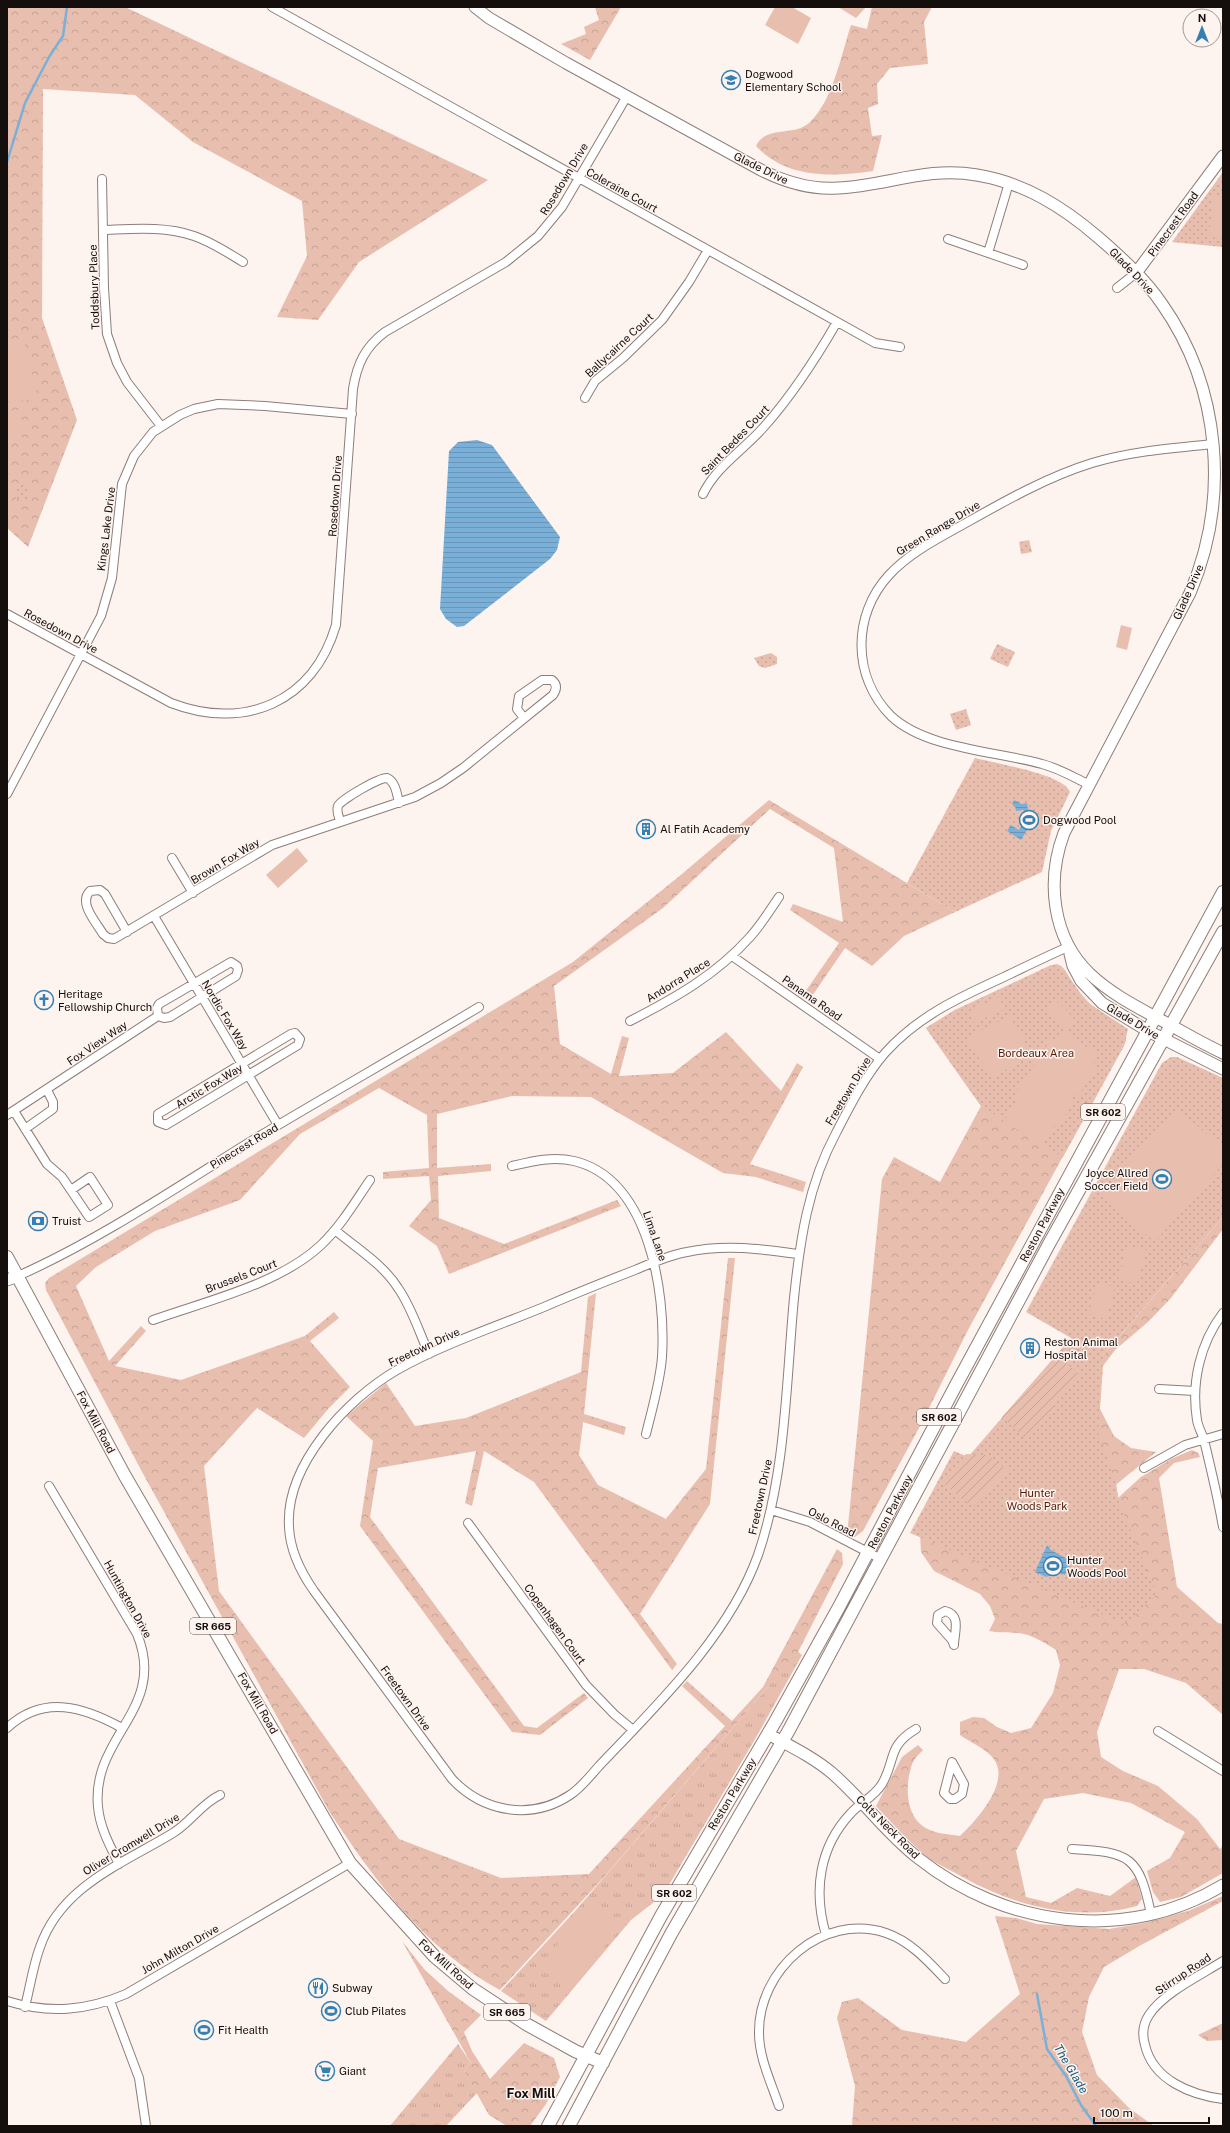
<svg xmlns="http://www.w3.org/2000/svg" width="1230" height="2133" viewBox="0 0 1230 2133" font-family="'Public Sans',sans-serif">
<defs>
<pattern id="grass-tufts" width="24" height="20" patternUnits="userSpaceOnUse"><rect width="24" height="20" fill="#e8beaf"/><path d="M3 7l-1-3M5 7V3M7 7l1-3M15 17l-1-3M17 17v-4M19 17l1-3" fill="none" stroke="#c6a295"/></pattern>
<pattern id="forest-crowns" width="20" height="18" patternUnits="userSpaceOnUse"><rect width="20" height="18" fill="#e8beaf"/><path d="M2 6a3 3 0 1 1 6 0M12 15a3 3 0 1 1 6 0" fill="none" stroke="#c6a295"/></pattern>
<pattern id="park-dots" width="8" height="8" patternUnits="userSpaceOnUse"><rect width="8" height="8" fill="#e8beaf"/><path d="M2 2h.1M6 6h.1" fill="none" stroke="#c6a295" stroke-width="1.8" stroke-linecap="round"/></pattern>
<pattern id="garden-furrows" width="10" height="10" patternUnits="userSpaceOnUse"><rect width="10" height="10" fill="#e8beaf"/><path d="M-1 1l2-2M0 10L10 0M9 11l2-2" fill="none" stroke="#c6a295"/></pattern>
<pattern id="water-rules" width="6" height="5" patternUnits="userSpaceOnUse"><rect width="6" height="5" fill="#7ab0d8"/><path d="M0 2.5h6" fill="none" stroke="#6996b8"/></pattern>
</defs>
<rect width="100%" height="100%" fill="#fdf3ef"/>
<path fill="url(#grass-tufts)" d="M793,1648L802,1655L758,1734L663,1895L631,1920L546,2021L501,1991L576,1910L767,1688Z
M458,2044L471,2063L464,2071L477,2093L446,2126H390Z"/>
<path fill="url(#forest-crowns)" d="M7,7H125L488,180L359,262L318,320L277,317L307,256L302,201L193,142L135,95L43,89L42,318L77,420L28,547L7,528Z
M595,7H621L590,60L561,44L586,34L584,27L599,20Z
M872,7H932L924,22L928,64L890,68L877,84L878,104L868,108L872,136L882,135L873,171C831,177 787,179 756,146C766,125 793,137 809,123C833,101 841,55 851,25L867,29Z
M769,800L955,912L904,936L872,966L845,948L810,999L803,995L839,943L790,910L793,904L843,922L834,848L770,809L663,908L554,986L560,1044L611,1074L622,1036L629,1038L619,1076L673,1073L726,1032L781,1091L797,1063L803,1067L750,1164L806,1182L803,1192L756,1177L723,1173L591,1097L512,1096L437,1114V1168L491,1164V1171L438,1176L439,1218L504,1244L617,1200L621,1206L449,1274L437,1246L409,1226L431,1200L429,1176L383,1179V1172L429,1168L427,1115L379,1088L300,1134L240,1200L155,1231L96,1267L76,1286L109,1361L141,1326L146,1331L115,1366L181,1380L305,1336L334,1312L339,1318L310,1341L350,1387L328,1409L304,1438L257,1408L204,1466L219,1591L399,1839L501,1878L589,1874L725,1726L682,1686L687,1681L732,1721L763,1687L837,1549L842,1553L843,1564L798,1652L604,1877L500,1990C426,1950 374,1880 329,1811L141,1470L46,1290L45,1283L49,1278L573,962L682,874Z
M1056,964C1066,966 1070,980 1075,987C1089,1006 1108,1019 1126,1034V1041L968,1330L919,1428L863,1531L855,1537L847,1536L882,1179L894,1157L940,1182L981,1106L926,1028L955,1010Z
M1223,1217V1229L1171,1298L1148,1322L1115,1350L1103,1366L1100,1409L1114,1436L1131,1448L1156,1452L1107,1492L961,1519Z
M728,1258H735L710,1504L640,1614L677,1664L672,1670L534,1482L484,1451L472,1506L465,1503L476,1451L378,1468L370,1517L524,1726L537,1728L584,1693L588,1698L540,1735L512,1732L360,1526L373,1441L346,1416L386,1383L415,1426L466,1418L581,1372L588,1297L596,1293L584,1414L626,1427L624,1435L583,1422L579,1455L598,1485L666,1519L706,1469Z
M1192,1450L1198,1453L1200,1457L1174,1463L1159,1478L1177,1587L1218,1623L1223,1624V1715L1186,1683L1144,1669H1119L1097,1732L1101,1757L1123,1771L1158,1786L1197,1819L1220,1849L1223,1846V1873L1181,1897L1160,1902L1153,1892L1147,1871L1170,1858L1185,1832L1131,1803L1083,1793L1044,1799L1016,1851L1026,1897L1051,1903L1077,1888L1110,1896L1136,1877L1142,1899L1137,1906C1073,1923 1012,1905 957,1874C947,1868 934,1863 925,1855C908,1841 892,1823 876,1806L902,1757L918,1745L923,1750C918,1755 912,1761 911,1768C905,1786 906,1816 924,1827C935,1834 948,1834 960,1836C977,1820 1012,1781 993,1758C986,1749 970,1742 960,1735V1722L973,1717L984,1718L997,1727L1011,1733L1031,1728L1053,1693L1060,1665L1056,1650C1045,1643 1031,1634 1018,1633C1008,1632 999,1633 989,1631L995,1619L990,1606L980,1594L934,1571L921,1552L920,1533L1108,1507L1141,1477L1171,1459Z
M1223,1896V1901L1141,1945L1104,1967L1089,1997L1082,2032L1097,2075L1129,2108L1154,2126H852L855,2086L837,2018L842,2002L858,1998L902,2030L966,2042L1020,1994L995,1916L1016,1918L1037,1924L1109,1929L1144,1923L1188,1911Z
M402,1941L424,1969L448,1991L481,2015L464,2032L472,2051L490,2079L524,2043L554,2058L560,2077L546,2104L530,2126H507L489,2115L464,2071L471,2063Z
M1223,2023V2040L1207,2041L1198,2035Z"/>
<path fill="url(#park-dots)" d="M1223,172V247L1172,242Z
M16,483L29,484V499H16Z
M1029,540L1032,552L1021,554L1019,542Z
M997,644L1015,652L1008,667L990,659Z
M771,653L777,657V664L765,668L759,666L754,658Z
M966,709L971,725L956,730L950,714Z
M975,758C993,763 1064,774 1070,792L1051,831L1042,872L955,912L907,883Z
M1051,965H1059L1062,967L1081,994L1090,1004L1128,1029L1124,1046L1063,1157L981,1106L926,1028L955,1010Z
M1171,1057H1177L1223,1078V1217L1103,1355L1098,1433L1116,1482L1119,1503L1157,1594L1125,1624L910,1533L954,1451L968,1457L1071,1338L1026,1312L1162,1063Z"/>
<path fill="url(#garden-furrows)" d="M1057,1355L1081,1376L1025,1438L1002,1417Z
M966,1454L987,1455L1008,1470L973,1507L943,1483Z"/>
<path fill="#e8beaf" d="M775,7H792L811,18L798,44L765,25Z
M838,7H866L856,18Z
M1213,196L1223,197V238L1209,237Z
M24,340L38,397L13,403L7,379V345Z
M21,410L22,438H7V411Z
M1121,625L1132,628L1127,650L1116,647Z
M297,848L308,861L278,888L266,875Z
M999,997L1005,1009L974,1023L969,1011Z
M1058,1001L1077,1022L1066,1032L1047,1012Z
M1010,1016L1025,1041L1020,1060L993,1079L968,1042L969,1036Z
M1061,1030L1099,1055L1092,1066L1096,1069L1079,1095L1075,1093L1071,1099L1075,1101L1057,1128L1054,1126L1042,1145L1004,1121L1016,1102L1012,1099L1029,1072L1033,1074L1037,1069L1033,1067L1050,1040L1054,1042Z
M1177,1108L1223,1148V1164L1155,1242L1100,1195Z
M1128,1245L1147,1250L1137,1284L1118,1279Z
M1097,1283L1115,1287L1106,1319L1088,1314Z
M592,1904L620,1928L567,1989L540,1965Z"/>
<path fill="url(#water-rules)" d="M477,440L492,445L560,537L557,550L550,559L464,626L457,627L446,619L440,609L449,451L458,442Z
M1014,800L1022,804L1027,803L1028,810L1036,815L1021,840L1007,831L1011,825L1019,830L1029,813L1023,810L1016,811L1015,806L1012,804Z
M1047,1545L1051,1550L1071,1561L1065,1575L1057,1572L1056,1574L1046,1577L1035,1572Z"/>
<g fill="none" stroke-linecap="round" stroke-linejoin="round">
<path stroke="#7ab0d8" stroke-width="2.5" d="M7,162L25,103L49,57L63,36L67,7
M1037,1994L1047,2049L1066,2076L1081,2105L1096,2126"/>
<g stroke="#8d7e78" stroke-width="10">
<path id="street" d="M272,7L875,343L900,347
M102,179L104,288L107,334L117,363L127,382L161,426
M103,230C133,229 165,226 194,236C212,242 228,253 243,262
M948,239L1023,265
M988,253L1009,183
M1117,288L1136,273
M585,398L595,381L623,358L662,320L689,282L708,250
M703,494C716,467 742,451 762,429C792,396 815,360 837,322
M7,614L171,703C244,731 313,703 336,625L353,389C357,364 365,347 385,332L506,262L538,236L562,207L627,96
M1088,784C1073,777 1058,768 1042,764C996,751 926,749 891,716C852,677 852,615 889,575C909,553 939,538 964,524C1005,501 1047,477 1092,463C1132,451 1173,448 1214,444
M7,794L101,616L112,578L122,484L134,456L153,432L180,415L194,409L218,404L265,406L352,414
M340,821C339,817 336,811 338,806C340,800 382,776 387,778C396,782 397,795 399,803
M172,858L193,893
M154,916L278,1125
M127,932L105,894L100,890L90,891C78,903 96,922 103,934L108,938L114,939L272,845L415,797L441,783L463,768L553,695C557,689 557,684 552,680H542L519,696L517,709L524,718
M732,956L880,1059
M231,962L237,966L238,970L236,976L170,1017L164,1018L158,1016L157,1008L159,1004Z
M630,1021C675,998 716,975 750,937C761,925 770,910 779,897
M295,1033L300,1039L298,1045L166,1125L158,1122V1114L291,1034Z
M14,1111L47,1164L62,1177L89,1217L108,1205L90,1177L71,1190
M7,1115L158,1016
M25,1129L53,1109V1102L47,1090
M512,1166C533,1161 553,1156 574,1161C649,1179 666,1292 662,1357C660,1383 652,1409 646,1434
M335,1230C356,1248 383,1264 398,1288C412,1308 419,1332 429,1354
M798,1254C761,1249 725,1244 687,1252C669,1255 652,1263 635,1270C604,1282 574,1294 544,1307C495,1327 443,1344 397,1370C347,1399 285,1465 289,1527C290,1551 300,1571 314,1591L452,1779C483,1812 531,1821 570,1795C581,1788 590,1776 599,1766C657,1705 729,1636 758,1555C786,1473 786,1383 794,1298C800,1240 808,1185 836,1133C850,1106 865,1076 885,1053C918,1016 960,997 1004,977C1025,967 1047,956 1068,947
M18,1276C99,1240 177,1187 253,1140C328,1095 404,1052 479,1007
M1223,1313C1200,1343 1191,1383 1197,1420C1198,1427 1202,1433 1204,1440C1211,1469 1218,1498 1223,1527
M153,1320C206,1301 280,1284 321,1245C341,1226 355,1202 370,1180
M1159,1389L1195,1391
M1144,1468L1185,1445L1223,1434
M49,1486L137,1634C168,1709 91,1736 98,1807C100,1828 110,1846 119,1864
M771,1510L810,1522L881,1559
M468,1523L586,1685L614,1714L633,1730
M945,1611C962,1615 954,1633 954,1645L952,1640L937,1623L938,1615Z
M7,1728C44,1694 84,1707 122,1728
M1158,1731L1223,1771
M952,1762L964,1784L962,1794L955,1799H950L944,1793Z
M1072,1849C1131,1852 1139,1857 1151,1914
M826,1935C813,1891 819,1847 851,1813C860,1803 875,1796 882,1784C896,1760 887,1746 916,1729
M1223,1961C1201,1975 1163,1993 1149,2015C1143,2024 1142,2035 1145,2045C1153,2080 1191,2095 1223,2099
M7,2001C49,2014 86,2011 126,1994L350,1863
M110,2001L139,2078L146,2126
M25,2007C30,1987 33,1966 40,1947C61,1886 122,1864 173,1833C191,1822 201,1804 220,1795
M779,2106C771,2082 759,2058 759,2033C758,1970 822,1912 886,1933C910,1941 928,1961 945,1979"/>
</g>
<g stroke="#8d7e78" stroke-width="13">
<path id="secondary" d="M475,7L489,18L566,63L761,170C785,182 811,190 838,188C886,186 927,166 977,175C1025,183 1063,207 1099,238C1122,258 1145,279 1162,304C1221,388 1230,499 1190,593L1064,833C1046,881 1052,938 1090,974C1110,993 1135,1006 1159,1019C1180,1030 1201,1043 1223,1053
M1136,273L1223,156
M1070,954L1073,966L1081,981L1102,1003L1148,1031L1223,1069
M7,1280L18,1276
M768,1734C790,1746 813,1757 832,1773C863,1800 886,1833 918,1858C1005,1927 1126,1944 1223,1885"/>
</g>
<g stroke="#8d7e78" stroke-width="14">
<path id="primary" d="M7,1257L125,1476L350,1863L435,1957L473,1989L526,2024L575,2051L603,2063
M548,2126L661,1916L775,1722L839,1607L956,1385L1223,892
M569,2126L671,1934L789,1730L1049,1244L1223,932"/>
</g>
<use href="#street" stroke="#fff" stroke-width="8"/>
<use href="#secondary" stroke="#fff" stroke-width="11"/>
<use href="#primary" stroke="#fff" stroke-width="12"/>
</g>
<defs>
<g id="school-ring" transform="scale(1)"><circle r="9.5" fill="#fdf3ef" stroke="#3480b3" stroke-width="1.5"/><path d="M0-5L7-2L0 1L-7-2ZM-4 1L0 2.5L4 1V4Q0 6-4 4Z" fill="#3480b3"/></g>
<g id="stadium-ring" transform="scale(1)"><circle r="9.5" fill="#fdf3ef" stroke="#3480b3" stroke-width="1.5"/><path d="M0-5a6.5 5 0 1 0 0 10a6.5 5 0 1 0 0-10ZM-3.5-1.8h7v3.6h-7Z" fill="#3480b3"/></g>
<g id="building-ring" transform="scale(1)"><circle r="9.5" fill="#fdf3ef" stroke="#3480b3" stroke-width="1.5"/><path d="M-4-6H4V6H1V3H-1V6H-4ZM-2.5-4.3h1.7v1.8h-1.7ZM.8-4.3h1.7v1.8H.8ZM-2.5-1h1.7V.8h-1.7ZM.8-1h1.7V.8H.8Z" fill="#3480b3"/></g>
<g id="church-ring" transform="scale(1)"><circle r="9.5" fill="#fdf3ef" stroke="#3480b3" stroke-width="1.5"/><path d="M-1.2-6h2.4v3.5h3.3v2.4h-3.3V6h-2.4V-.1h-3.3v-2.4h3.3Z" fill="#3480b3"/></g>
<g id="bank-ring" transform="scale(1)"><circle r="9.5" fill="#fdf3ef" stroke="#3480b3" stroke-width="1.5"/><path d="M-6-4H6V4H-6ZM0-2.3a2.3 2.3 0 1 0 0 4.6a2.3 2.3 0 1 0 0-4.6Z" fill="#3480b3"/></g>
<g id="restaurant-ring" transform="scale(1)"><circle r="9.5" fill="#fdf3ef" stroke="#3480b3" stroke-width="1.5"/><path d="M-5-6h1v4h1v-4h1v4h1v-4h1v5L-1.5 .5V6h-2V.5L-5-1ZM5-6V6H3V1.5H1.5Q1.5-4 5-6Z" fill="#3480b3"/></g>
<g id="supermarket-ring" transform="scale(1)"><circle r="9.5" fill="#fdf3ef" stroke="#3480b3" stroke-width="1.5"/><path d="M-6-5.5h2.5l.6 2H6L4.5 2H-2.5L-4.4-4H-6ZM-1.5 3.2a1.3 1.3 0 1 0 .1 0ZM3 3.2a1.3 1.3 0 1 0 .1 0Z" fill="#3480b3"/></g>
</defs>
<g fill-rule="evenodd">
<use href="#school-ring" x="731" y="80"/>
<use href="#stadium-ring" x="1029" y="820"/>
<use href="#building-ring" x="646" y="829"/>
<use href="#church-ring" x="44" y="1000"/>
<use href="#stadium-ring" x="1162" y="1179"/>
<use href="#bank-ring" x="38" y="1221"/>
<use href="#building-ring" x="1030" y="1348"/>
<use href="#stadium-ring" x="1053" y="1566"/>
<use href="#restaurant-ring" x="318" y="1988"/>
<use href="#stadium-ring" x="331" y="2011"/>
<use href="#stadium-ring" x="204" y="2030"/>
<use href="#supermarket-ring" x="325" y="2071"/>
</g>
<g text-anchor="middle" stroke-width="3" stroke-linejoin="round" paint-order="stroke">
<g fill="#fdf3ef" stroke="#5a5350" stroke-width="1">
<rect x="1081" y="1104" width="44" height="16" rx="3"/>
<rect x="917" y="1409" width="44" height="16" rx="3"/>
<rect x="190" y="1618" width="46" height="16" rx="3"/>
<rect x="652" y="1885" width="44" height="16" rx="3"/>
<rect x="484" y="2004" width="46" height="16" rx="3"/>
</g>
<g font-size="10" font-weight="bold" fill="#140e0c">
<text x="1103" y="1116">SR 602</text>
<text x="939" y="1421">SR 602</text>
<text x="213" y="1630">SR 665</text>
<text x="674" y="1897">SR 602</text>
<text x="507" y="2016">SR 665</text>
</g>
<g font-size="11" fill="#140e0c" stroke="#fdf3ef" text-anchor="start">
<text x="745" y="78">Dogwood<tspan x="745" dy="13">Elementary School</tspan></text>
<text x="1043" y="824">Dogwood Pool</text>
<text x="660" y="833">Al Fatih Academy</text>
<text x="58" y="998">Heritage<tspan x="58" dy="13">Fellowship Church</tspan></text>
<text x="1148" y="1177" text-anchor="end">Joyce Allred<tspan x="1148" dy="13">Soccer Field</tspan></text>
<text x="52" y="1225">Truist</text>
<text x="1044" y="1346">Reston Animal<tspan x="1044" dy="13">Hospital</tspan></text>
<text x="1067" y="1564">Hunter<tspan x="1067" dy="13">Woods Pool</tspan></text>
<text x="332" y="1992">Subway</text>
<text x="345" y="2015">Club Pilates</text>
<text x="218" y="2034">Fit Health</text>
<text x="339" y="2075">Giant</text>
</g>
<g font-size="11" fill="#140e0c" stroke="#fdf3ef">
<text transform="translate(761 168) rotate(26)" y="4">Glade Drive</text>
<text transform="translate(564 179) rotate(-59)" y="4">Rosedown Drive</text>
<text transform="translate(622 190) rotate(29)" y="4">Coleraine Court</text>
<text transform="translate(1173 224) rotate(-54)" y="4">Pinecrest Road</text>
<text transform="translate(1132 271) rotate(46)" y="4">Glade Drive</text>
<text transform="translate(94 287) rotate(-92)" y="4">Toddsbury Place</text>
<text transform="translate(619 345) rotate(-43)" y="4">Ballycairne Court</text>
<text transform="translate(735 440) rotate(-46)" y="4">Saint Bedes Court</text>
<text transform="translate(335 496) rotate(-86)" y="4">Rosedown Drive</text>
<text transform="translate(938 528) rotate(-31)" y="4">Green Range Drive</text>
<text transform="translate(106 529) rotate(-83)" y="4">Kings Lake Drive</text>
<text transform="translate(1188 592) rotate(-66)" y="4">Glade Drive</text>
<text transform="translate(61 631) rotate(28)" y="4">Rosedown Drive</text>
<text transform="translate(225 861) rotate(-31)" y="4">Brown Fox Way</text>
<text transform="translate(678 980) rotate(-32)" y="4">Andorra Place</text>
<text transform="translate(812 998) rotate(35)" y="4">Panama Road</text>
<text transform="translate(225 1015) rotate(59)" y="4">Nordic Fox Way</text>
<text transform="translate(1133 1021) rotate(31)" y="4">Glade Drive</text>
<text transform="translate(97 1043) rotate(-34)" y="4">Fox View Way</text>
<text transform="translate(209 1086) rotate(-31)" y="4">Arctic Fox Way</text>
<text transform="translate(848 1091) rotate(-59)" y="4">Freetown Drive</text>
<text transform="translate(244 1146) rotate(-31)" y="4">Pinecrest Road</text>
<text transform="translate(1042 1225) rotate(-62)" y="4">Reston Parkway</text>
<text transform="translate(655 1236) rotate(71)" y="4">Lima Lane</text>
<text transform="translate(241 1276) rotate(-21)" y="4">Brussels Court</text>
<text transform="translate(424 1347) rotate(-25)" y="4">Freetown Drive</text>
<text transform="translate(96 1422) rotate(62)" y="4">Fox Mill Road</text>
<text transform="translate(760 1497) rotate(-78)" y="4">Freetown Drive</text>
<text transform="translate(890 1512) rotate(-62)" y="4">Reston Parkway</text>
<text transform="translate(832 1522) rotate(27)" y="4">Oslo Road</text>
<text transform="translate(128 1599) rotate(61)" y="4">Huntington Drive</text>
<text transform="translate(555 1624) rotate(54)" y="4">Copenhagen Court</text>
<text transform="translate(406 1698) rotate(54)" y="4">Freetown Drive</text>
<text transform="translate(258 1703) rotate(60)" y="4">Fox Mill Road</text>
<text transform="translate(732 1794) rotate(-59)" y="4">Reston Parkway</text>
<text transform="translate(888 1827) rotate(45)" y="4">Colts Neck Road</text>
<text transform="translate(131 1844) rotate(-31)" y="4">Oliver Cromwell Drive</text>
<text transform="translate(180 1949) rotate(-30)" y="4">John Milton Drive</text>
<text transform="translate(446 1964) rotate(42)" y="4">Fox Mill Road</text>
<text transform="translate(1183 1974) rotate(-34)" y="4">Stirrup Road</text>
</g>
<g font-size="11" fill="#521a04" stroke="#fdf3ef">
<text x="1036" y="1057">Bordeaux Area</text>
<text x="1037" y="1497">Hunter<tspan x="1037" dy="13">Woods Park</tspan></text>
</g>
<g font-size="12" font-style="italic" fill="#19577e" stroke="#fdf3ef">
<text transform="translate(1071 2069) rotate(59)" y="4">The Glade</text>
</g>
<g font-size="13" font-weight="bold" fill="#140e0c" stroke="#fdf3ef">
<text x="531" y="2098">Fox Mill</text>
</g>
</g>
<rect width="1230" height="2133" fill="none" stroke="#140e0c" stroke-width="16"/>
<g transform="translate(1202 28)"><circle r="19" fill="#fdf3ef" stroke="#a09794"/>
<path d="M0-3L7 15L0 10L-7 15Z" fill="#3480b3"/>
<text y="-6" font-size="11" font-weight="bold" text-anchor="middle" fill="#140e0c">N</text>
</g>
<path d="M1094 2117v6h115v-6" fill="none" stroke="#140e0c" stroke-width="2"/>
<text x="1100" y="2117" font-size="12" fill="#140e0c" stroke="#fdf3ef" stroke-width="3" paint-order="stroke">100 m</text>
</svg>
